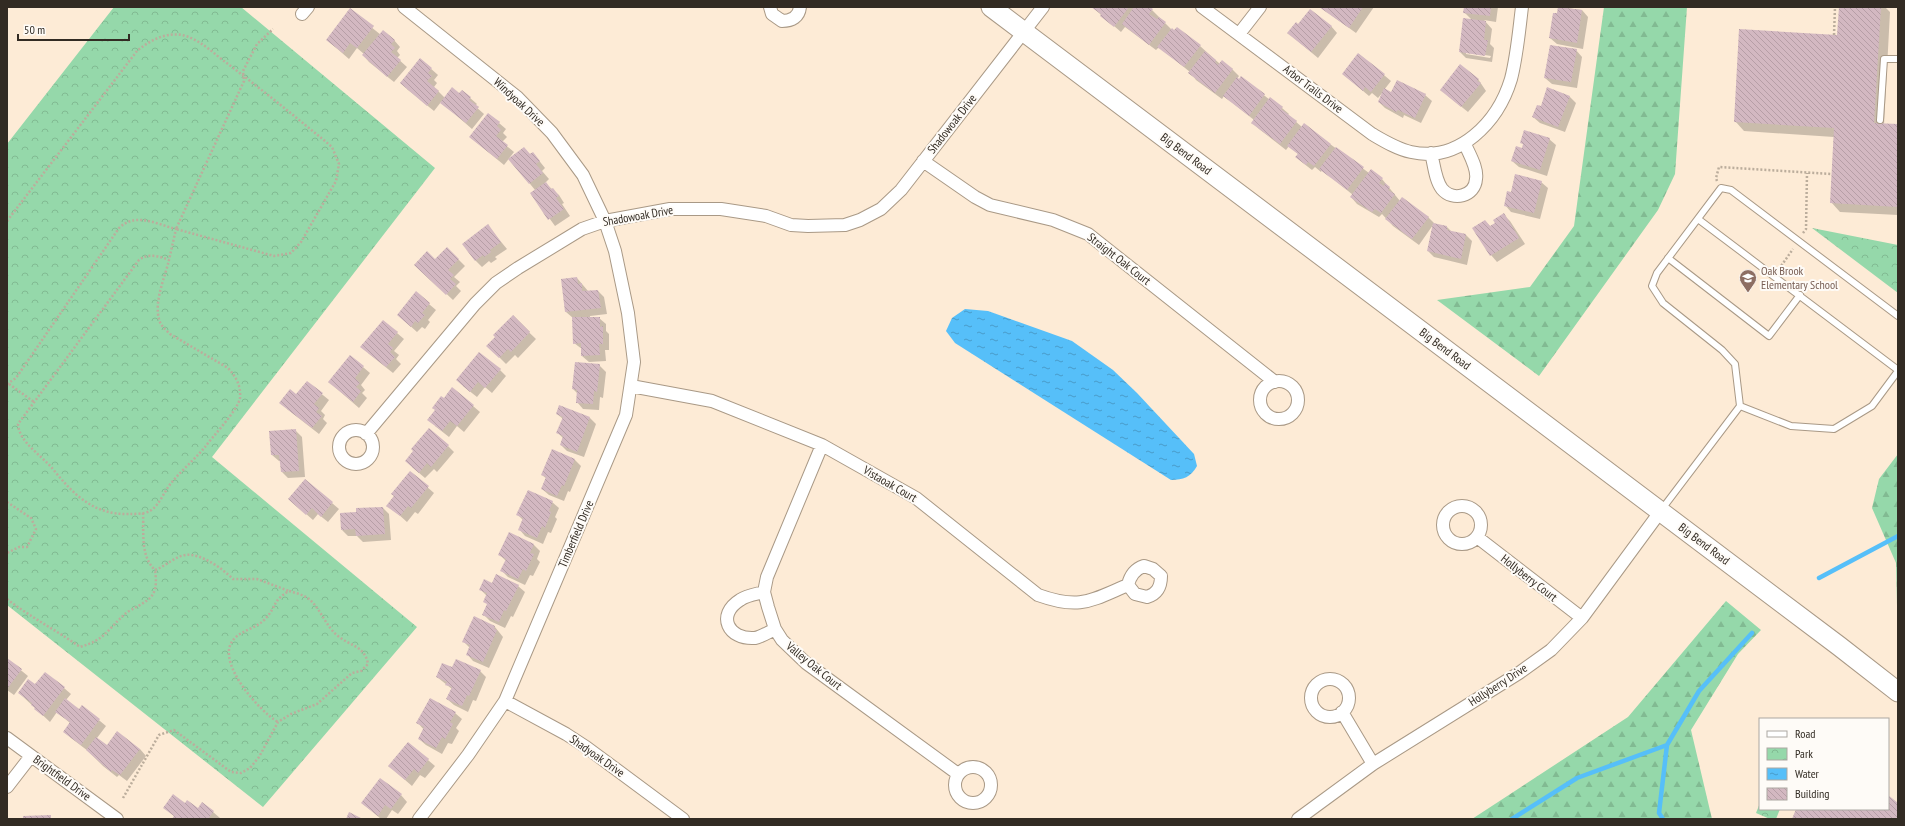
<svg xmlns="http://www.w3.org/2000/svg" width="1905" height="826" viewBox="0 0 1905 826" font-family="'PT Sans Narrow',sans-serif">
<defs>
<pattern id="forest-firs" width="22" height="20" patternUnits="userSpaceOnUse"><rect width="22" height="20" fill="#95d8aa"/><path d="M5 1l3.5 6h-7zM16 11l3.5 6h-7z" fill="#81ba92"/></pattern>
<pattern id="park-crowns" width="20" height="18" patternUnits="userSpaceOnUse"><rect width="20" height="18" fill="#95d8aa"/><path d="M2 6a3 3 0 1 1 6 0M12 15a3 3 0 1 1 6 0" fill="none" stroke="#81ba92"/></pattern>
<pattern id="water-ripples" width="26" height="14" patternUnits="userSpaceOnUse"><rect width="26" height="14" fill="#56bff9"/><path d="M2 4q2-2 4 0t4 0M15 11q2-2 4 0t4 0" fill="none" stroke="#489bc9"/></pattern>
<pattern id="building-back-hatch" width="6" height="6" patternUnits="userSpaceOnUse"><rect width="6" height="6" fill="#d3b8c1"/><path d="M-1 5l2 2M0 0l6 6M5-1l2 2" fill="none" stroke="#b69ea6"/></pattern>
</defs>
<rect width="100%" height="100%" fill="#fdebd6"/>
<path fill="url(#forest-firs)" d="M1604,7H1687L1675,174L1658,210L1539,376L1437,300L1530,287L1574,226Z
M1898,454V648L1896,563L1872,508L1879,479Z
M1726,601L1761,630L1738,654L1691,730L1712,819H1472L1628,717Z"/>
<path fill="url(#park-crowns)" d="M114,7H241L435,168L212,457L417,627L263,807L7,605V144Z
M1812,228L1898,245V293Z
M1760,803V809H1780L1776,819H1770L1756,813Z"/>
<path fill="url(#water-ripples)" d="M965,309L988,311L1072,341L1113,370L1137,393L1194,454L1197,466C1191,477 1183,480 1171,480L955,343L946,331L952,318Z"/>
<path fill="#0003" fill-rule="evenodd" d="M1092,7H1149L1171,29L1200,46L1220,64L1222,62L1233,70L1239,76L1237,79L1239,80L1241,77L1270,100L1271,99L1282,108L1289,114L1288,115L1302,127L1330,144L1369,173L1382,179L1400,201L1428,217L1435,224L1447,227L1452,232L1466,235L1472,241L1467,265L1434,257L1428,251L1433,225L1419,245L1393,226L1382,214L1379,217L1357,204L1351,197L1353,195L1322,170L1321,172L1315,167L1312,170L1303,163L1296,157L1298,154L1289,146L1286,150L1259,129L1253,123L1254,120L1224,96L1222,99L1196,80L1190,72L1159,47L1156,50L1125,27L1121,32Z
M1320,7H1374L1356,33Z
M1465,7H1498L1496,22L1484,20L1492,29L1490,44L1494,48L1492,62L1466,58L1460,52L1473,21L1464,12ZM1466,52L1491,56L1490,58L1466,54Z
M1559,7L1582,10L1588,17L1583,49L1557,44L1550,38Z
M1840,7H1885L1890,12L1884,125H1898V215L1840,212L1831,202L1834,137L1744,131L1735,121L1838,36Z
M350,10L381,35L394,40L400,47L397,51L400,55L397,58L407,67L394,82L369,62L363,55L364,54L357,48L349,59L327,40Z
M1331,26L1337,33L1318,58L1288,33Z
M1576,50L1582,57L1577,88L1552,84L1545,78Z
M1359,54L1391,81L1384,90L1391,93L1425,95L1432,101L1421,123L1404,115L1403,118L1385,108L1379,102L1383,92L1378,98L1372,93L1369,96L1343,74Z
M420,59L438,75L434,80L437,83L434,87L445,98L460,94L462,91L477,104L475,106L484,114L472,129L441,102L434,111L407,89Z
M1478,79L1486,91L1468,112L1448,96Z
M1569,96L1576,103L1565,132L1540,123L1533,117L1541,107Z
M499,123L506,129L503,133L507,137L502,142L514,152L504,165L470,137Z
M1549,139L1556,145L1547,176L1519,167L1512,161L1522,149L1524,145L1522,143Z
M533,153L545,168L542,171L549,179L545,183L559,195L564,203L562,204L570,216L555,226L531,193L535,190L510,159Z
M1541,182L1548,188L1540,219L1511,212L1505,205L1512,193Z
M1504,215L1510,221L1525,244L1497,262L1491,255L1485,221L1491,227Z
M488,226L507,249L495,257L497,259L491,263L489,261L482,267L475,260Z
M447,248L465,266L454,277L460,282L456,286L461,291L453,300L416,265L435,260Z
M577,278L588,291H598L604,297L607,314L590,316V318H599L606,324V331L609,334V350H605L606,361L589,362L582,356V349L574,343L573,318L566,312Z
M416,293L436,310L428,320L430,322L425,329L422,327L417,332L398,315Z
M513,317L536,339L518,358L515,355L506,364L488,346Z
M383,321L404,339L394,351L399,355L396,359L401,364L393,373L368,353Z
M350,356L370,373L361,385L365,390L362,393L367,398L359,408L329,382Z
M599,365L606,372L603,398L600,397L599,410L583,409L577,402V393L573,389Z
M500,370L506,376L492,393L485,387L477,397L463,386Z
M307,382L329,400L321,411L325,415L323,419L327,423L319,434L287,409Z
M444,399L473,406L480,412L464,432L457,426L449,437L435,426Z
M560,406L590,418L596,424L584,457L567,451L561,445L563,438L558,433L563,419L557,414Z
M295,430L302,437L305,477L288,478L282,472L281,461H279L272,455Z
M448,446L454,452L437,472L434,469L425,478L412,467Z
M553,450L575,460L581,466L570,492L568,491L564,501L549,495L542,489L547,479L542,475Z
M410,472L434,493L418,514L415,512L407,522L388,505Z
M305,480L339,509L328,522L318,514L313,520L296,505Z
M552,502L559,508L555,517L557,519L551,533L548,532L543,544L525,536L519,529L523,520L518,515Z
M383,508L389,514L391,540L363,542L357,536H348L342,530L357,513Z
M510,534L534,545L540,551L537,559L540,562L533,576L530,575L525,585L508,577L501,570L506,561L500,555Z
M493,584L518,586L525,592L513,617L511,616L505,628L490,621L483,614L488,605L487,596L481,590Z
M474,618L495,627L503,637L489,668L473,661L467,654L470,648L464,642Z
M7,659L28,676L14,695L7,690Z
M453,669L480,671L486,677L476,701L473,700L468,712L454,705L447,699L452,689L437,677Z
M35,686L64,688L71,694L66,700L79,710L82,706L106,726L97,738L107,746L140,749L146,756L127,781L119,775L117,777L103,766L88,751L71,738L64,732L70,723L57,712L50,722L19,693Z
M455,713L462,719L456,728L459,731L452,744L448,743L442,754L426,745L419,739L424,730L418,723Z
M408,743L435,766L425,778L420,775L412,786L389,766Z
M401,795L407,802L398,814L392,810L386,819H381L362,803Z
M185,804L198,809L213,812L220,818L174,819L175,817L165,808Z"/>
<g fill="none" stroke-linecap="round" stroke-linejoin="round">
<path stroke="#56bff9" stroke-width="4.5" d="M1819,578L1898,536
M1512,819L1577,778L1667,745
M1663,819L1659,813L1667,745L1699,691L1752,633"/>
</g>
<path fill="url(#building-back-hatch)" d="M1091,7H1129L1114,27L1100,16L1101,14Z
M1134,7H1150L1153,9L1149,14L1157,19L1159,17L1166,22L1149,45L1122,24Z
M1319,7H1363L1349,28Z
M1464,7H1491L1490,16L1463,13Z
M1558,7L1582,10L1577,43L1549,38L1553,13H1557Z
M1839,7H1881L1874,123L1898,124V207L1830,203L1834,128L1734,122L1739,29L1837,35Z
M350,8L374,26L357,48L350,43L343,53L326,40Z
M1310,9L1332,26L1311,52L1287,33L1296,22L1298,24Z
M1463,18L1486,21L1484,40H1488L1485,56L1459,52Z
M1177,27L1201,45L1184,67L1157,47L1172,28L1174,30Z
M383,30L395,40L391,44L395,48L391,52L401,60L387,77L362,55Z
M1550,45L1577,49L1571,82L1544,78Z
M1205,51L1216,60L1215,62L1218,65L1222,60L1233,69L1215,93L1188,73Z
M1358,53L1385,74L1371,92L1365,87L1363,91L1342,74Z
M420,58L432,68L428,73L432,76L427,81L439,91L427,106L400,83Z
M1460,64L1479,79L1477,81L1481,83L1461,107L1440,90Z
M1241,76L1265,94L1249,116L1223,96L1237,77L1239,79Z
M1397,80L1426,94L1415,118L1398,110L1396,112L1378,102L1384,88L1391,92Z
M452,87L459,93L462,90L471,97L469,100L479,107L466,123L440,103Z
M1547,87L1570,96L1558,127L1532,117L1537,105L1541,106Z
M1270,97L1283,107L1281,109L1297,121L1280,144L1251,123Z
M488,113L500,122L497,126L501,130L496,136L508,145L497,159L469,137Z
M1304,123L1331,144L1314,166L1308,162L1306,165L1295,157L1298,154L1287,146Z
M1524,130L1550,138L1540,170L1511,161L1516,146L1522,148L1523,144L1520,143Z
M524,147L530,154L533,152L540,161L536,164L543,173L529,184L508,159Z
M1336,147L1364,167L1347,190L1319,169Z
M1371,169L1383,178L1379,183L1384,186L1385,183L1390,187L1388,190L1395,194L1381,213L1375,209L1372,212L1350,197Z
M1515,174L1542,181L1534,213L1504,206L1507,191L1511,192Z
M546,182L551,189L553,188L559,196L556,198L564,209L548,220L530,193Z
M1402,197L1429,217L1412,239L1385,219Z
M1504,213L1519,238L1490,256L1472,228L1485,220L1490,226L1495,223L1493,220Z
M1433,223L1447,226V230L1466,234L1461,259L1427,251Z
M488,224L501,242L490,250L491,252L484,257L483,255L475,261L462,244Z
M447,247L459,259L448,270L454,275L450,279L456,284L446,295L414,265L427,251L435,259Z
M577,277L578,284L582,283V291L598,290L601,308L565,312L561,279Z
M416,291L430,303L422,313L425,315L418,323L415,321L411,327L397,315Z
M513,315L530,332L511,352L508,349L499,358L486,346L495,337L493,335Z
M572,317H600V327L603,326V344H599L600,355L581,356V343L573,344Z
M383,320L398,332L388,344L393,348L390,352L395,357L386,367L360,347Z
M479,352L501,369L485,388L478,382L470,392L456,380Z
M350,355L364,366L355,378L360,383L356,387L361,391L353,402L328,382Z
M575,362L600,364L597,392L594,391L593,404L576,403L577,390L572,389Z
M307,381L323,393L314,404L319,408L316,412L322,416L312,428L279,403L290,389L296,394Z
M452,387L474,405L457,426L450,421L442,431L427,420L435,410L432,408L441,396L444,398Z
M559,405L590,417L577,452L560,445L563,436L556,433L563,417L556,414Z
M429,428L449,445L431,467L427,463L419,473L405,461L413,451L411,449Z
M296,429L299,471L281,472L279,455H271L269,431Z
M552,449L575,459L564,486L562,485L557,496L541,489L546,477L541,475Z
M410,471L429,486L411,508L408,506L400,516L386,506L394,496L391,494Z
M305,479L333,502L321,517L312,508L306,515L288,499Z
M528,490L553,501L549,511L551,512L545,528L542,526L537,538L518,530L523,518L516,515Z
M383,507L385,534L356,536L355,529L341,530L340,513L356,512V508Z
M509,532L534,544L530,553L534,554L526,571L523,569L518,579L500,571L506,559L498,555Z
M496,574L519,585L506,611L504,610L499,622L482,615L487,604L483,602L487,593L479,590L484,579L492,583Z
M474,616L495,626L494,629L497,630L483,662L466,655L470,645L462,642Z
M7,658L22,669L7,689Z
M456,659L481,670L469,696L467,695L462,706L446,699L452,687L445,685L447,682L436,677L442,663L452,667Z
M45,672L65,687L43,716L34,709L35,708L31,705L32,703L18,693L28,679L35,684Z
M65,698L79,709L82,705L100,719L81,745L63,732L70,722L55,712Z
M430,698L456,712L450,722L453,724L445,739L442,737L436,748L418,739L424,727L416,723Z
M117,731L140,749L120,775L112,770L111,772L86,750L96,737L107,745Z
M408,742L429,759L418,773L414,769L405,780L388,766Z
M380,778L402,794L391,809L385,805L378,816L361,803Z
M173,794L185,803L187,800L198,808L202,802L214,811L208,819H172L174,816L163,808Z
M1888,795L1898,803V819H1792L1796,809H1888Z
M349,812L363,819H346Z
M51,815V819H23V816Z"/>
<g fill="none" stroke-linecap="round" stroke-linejoin="round">
<g stroke="#a99986" stroke-width="8">
<path id="lane" d="M1880,120L1884,59H1898
M1698,219L1898,370
M1668,258L1769,336L1800,295
M1898,316L1731,190L1721,188L1657,273L1652,286L1663,303L1722,350L1735,364L1740,406L1791,426L1834,429L1872,406L1898,371
M1662,509L1740,406"/>
</g>
<g stroke="#a99986" stroke-width="14">
<path id="street" d="M404,7L517,97L552,133L583,175L605,221L615,251L628,313L634,362L626,415L505,701L468,755L419,819
M770,7L772,14L782,21C792,21 799,17 800,7
M1202,7L1372,134C1384,141 1397,149 1411,152C1459,163 1498,122 1511,79C1517,56 1519,31 1522,7
M302,14L308,7
M1239,34L1260,7
M1431,153C1434,164 1435,180 1442,189C1453,202 1475,196 1476,179C1478,168 1469,154 1465,144
M923,161L975,197L990,205L1053,220L1088,234L1275,382
M1260 400a19 19 0 1 1 38 0a19 19 0 1 1-38 0Z
M631,386L712,401L822,445L916,498L1038,595C1080,610 1090,601 1128,585
M339 447a17 17 0 1 1 34 0a17 17 0 1 1-34 0Z
M366,434L475,304L496,283L518,268L582,229L605,221L670,209H721L766,216L791,225L808,226L845,225L860,220L881,209L901,190L1043,7
M822,445L767,577L764,592L768,607L775,629L782,640L806,663L958,774
M1443 525a19 19 0 1 1 38 0a19 19 0 1 1-38 0Z
M1477,537L1582,618
M1144,566L1153,569L1161,576C1161,587 1157,594 1147,597L1135,594L1128,585C1130,576 1135,569 1144,566Z
M764,592C757,594 747,595 740,600C716,615 728,640 755,638C761,637 769,632 775,629
M1311 698a19 19 0 1 1 38 0a19 19 0 1 1-38 0Z
M505,701L566,734L586,747L683,819
M1342,712L1373,764
M7,738L117,819
M955 785a18 18 0 1 1 36 0a18 18 0 1 1-36 0Z
M7,787L31,756
M1298,819L1373,764L1519,673L1551,650L1582,618L1660,512"/>
</g>
<g stroke="#a99986" stroke-width="21">
<path id="primary" d="M991,7L1839,646L1898,692"/>
</g>
<path stroke="#bbad9c" stroke-width="2.5" stroke-dasharray="2 2" stroke-linecap="butt" d="M1834,35L1835,7
M1717,181L1716,178L1719,167L1831,174
M7,221L137,51C149,41 165,32 182,35C200,39 214,54 228,64C261,89 293,115 325,141L332,147L339,164L336,181L301,242L291,253L274,256L176,229L244,81L243,71L257,44L273,29
M1803,233L1806,229L1807,173
M1779,269L1793,249
M7,384L16,378L119,228C136,212 156,224 176,229L169,260C159,256 148,253 139,260L18,424C19,442 41,455 52,468C73,494 93,515 129,514C135,514 144,514 150,511C160,505 164,491 172,482C182,470 195,459 205,447C213,436 238,410 240,398C241,385 236,377 228,368L170,334C165,329 160,325 159,319C154,301 165,277 169,260
M9,384L34,402
M7,502L31,518L36,529L27,547H19L7,553
M143,513C144,532 140,556 155,570C166,566 175,556 186,555C201,553 223,569 233,579H257L289,591
M7,599C30,617 56,630 80,647C106,639 106,631 125,614C132,608 148,603 153,594C157,587 156,578 155,570
M123,798L159,735L174,730L231,772L241,773L250,768L259,757L278,722L291,714L317,704L352,673L361,671L368,664C365,646 350,646 338,636C326,627 321,609 309,599C304,595 296,593 289,591C272,601 277,606 266,618C258,628 244,629 235,638C212,659 260,712 278,722"/>
<use href="#lane" stroke="#fff" stroke-width="6"/>
<use href="#street" stroke="#fff" stroke-width="12"/>
<use href="#primary" stroke="#fff" stroke-width="19"/>
</g>
<defs>
<g id="school-pin" transform="scale(0.9)"><path d="M0 17L-7.5 6A9.5 9.5 0 1 1 7.5 6Z" fill="#8d6e63" stroke="#fefbf7"/><path d="M0-5L7-2L0 1L-7-2ZM-4 1L0 2.5L4 1V4Q0 6-4 4Z" fill="#fff"/></g>
</defs>
<g fill-rule="evenodd">
<use href="#school-pin" x="1748" y="278"/>
</g>
<g text-anchor="middle" stroke-width="4" stroke-linejoin="round" paint-order="stroke">
<g font-size="12" fill="#322b23" stroke="#fefbf7">
<text transform="translate(1313 89) rotate(37)" y="4">Arbor Trails Drive</text>
<text transform="translate(519 102) rotate(43)" y="4">Windyoak Drive</text>
<text transform="translate(952 124) rotate(-52)" y="4">Shadowoak Drive</text>
<text transform="translate(1186 154) rotate(37)" y="4">Big Bend Road</text>
<text transform="translate(638 216) rotate(-10)" y="4">Shadowoak Drive</text>
<text transform="translate(1119 259) rotate(38)" y="4">Straight Oak Court</text>
<text transform="translate(1445 349) rotate(37)" y="4">Big Bend Road</text>
<text transform="translate(890 484) rotate(30)" y="4">Vistaoak Court</text>
<text transform="translate(576 534) rotate(-67)" y="4">Timberfield Drive</text>
<text transform="translate(1704 544) rotate(37)" y="4">Big Bend Road</text>
<text transform="translate(1529 578) rotate(38)" y="4">Hollyberry Court</text>
<text transform="translate(814 666) rotate(39)" y="4">Valley Oak Court</text>
<text transform="translate(1498 685) rotate(-33)" y="4">Hollyberry Drive</text>
<text transform="translate(597 756) rotate(35)" y="4">Shadyoak Drive</text>
<text transform="translate(62 778) rotate(36)" y="4">Brightfield Drive</text>
</g>
<g font-size="12" fill="#785e54" stroke="#fefbf7" text-anchor="start">
<text x="1761" y="275">Oak Brook<tspan x="1761" dy="14">Elementary School</tspan></text>
</g>
</g>
<rect width="1905" height="826" fill="none" stroke="#322b23" stroke-width="16"/>
<rect x="1759" y="718" width="130" height="92" fill="#fefbf7" stroke="#aca8a2"/>
<rect x="1767" y="731" width="20" height="6" fill="#ffffff" stroke="#aca8a2"/>
<text x="1795" y="738" font-size="12" fill="#322b23">Road</text>
<rect x="1767" y="748" width="20" height="12" fill="url(#park-crowns)" stroke="#aca8a2"/>
<text x="1795" y="758" font-size="12" fill="#322b23">Park</text>
<rect x="1767" y="768" width="20" height="12" fill="url(#water-ripples)" stroke="#aca8a2"/>
<text x="1795" y="778" font-size="12" fill="#322b23">Water</text>
<rect x="1767" y="788" width="20" height="12" fill="url(#building-back-hatch)" stroke="#aca8a2"/>
<text x="1795" y="798" font-size="12" fill="#322b23">Building</text>
<path d="M18 34v6h111v-6" fill="none" stroke="#322b23" stroke-width="2"/>
<text x="24" y="34" font-size="12" fill="#322b23" stroke="#fefbf7" stroke-width="3" paint-order="stroke">50 m</text>
</svg>
